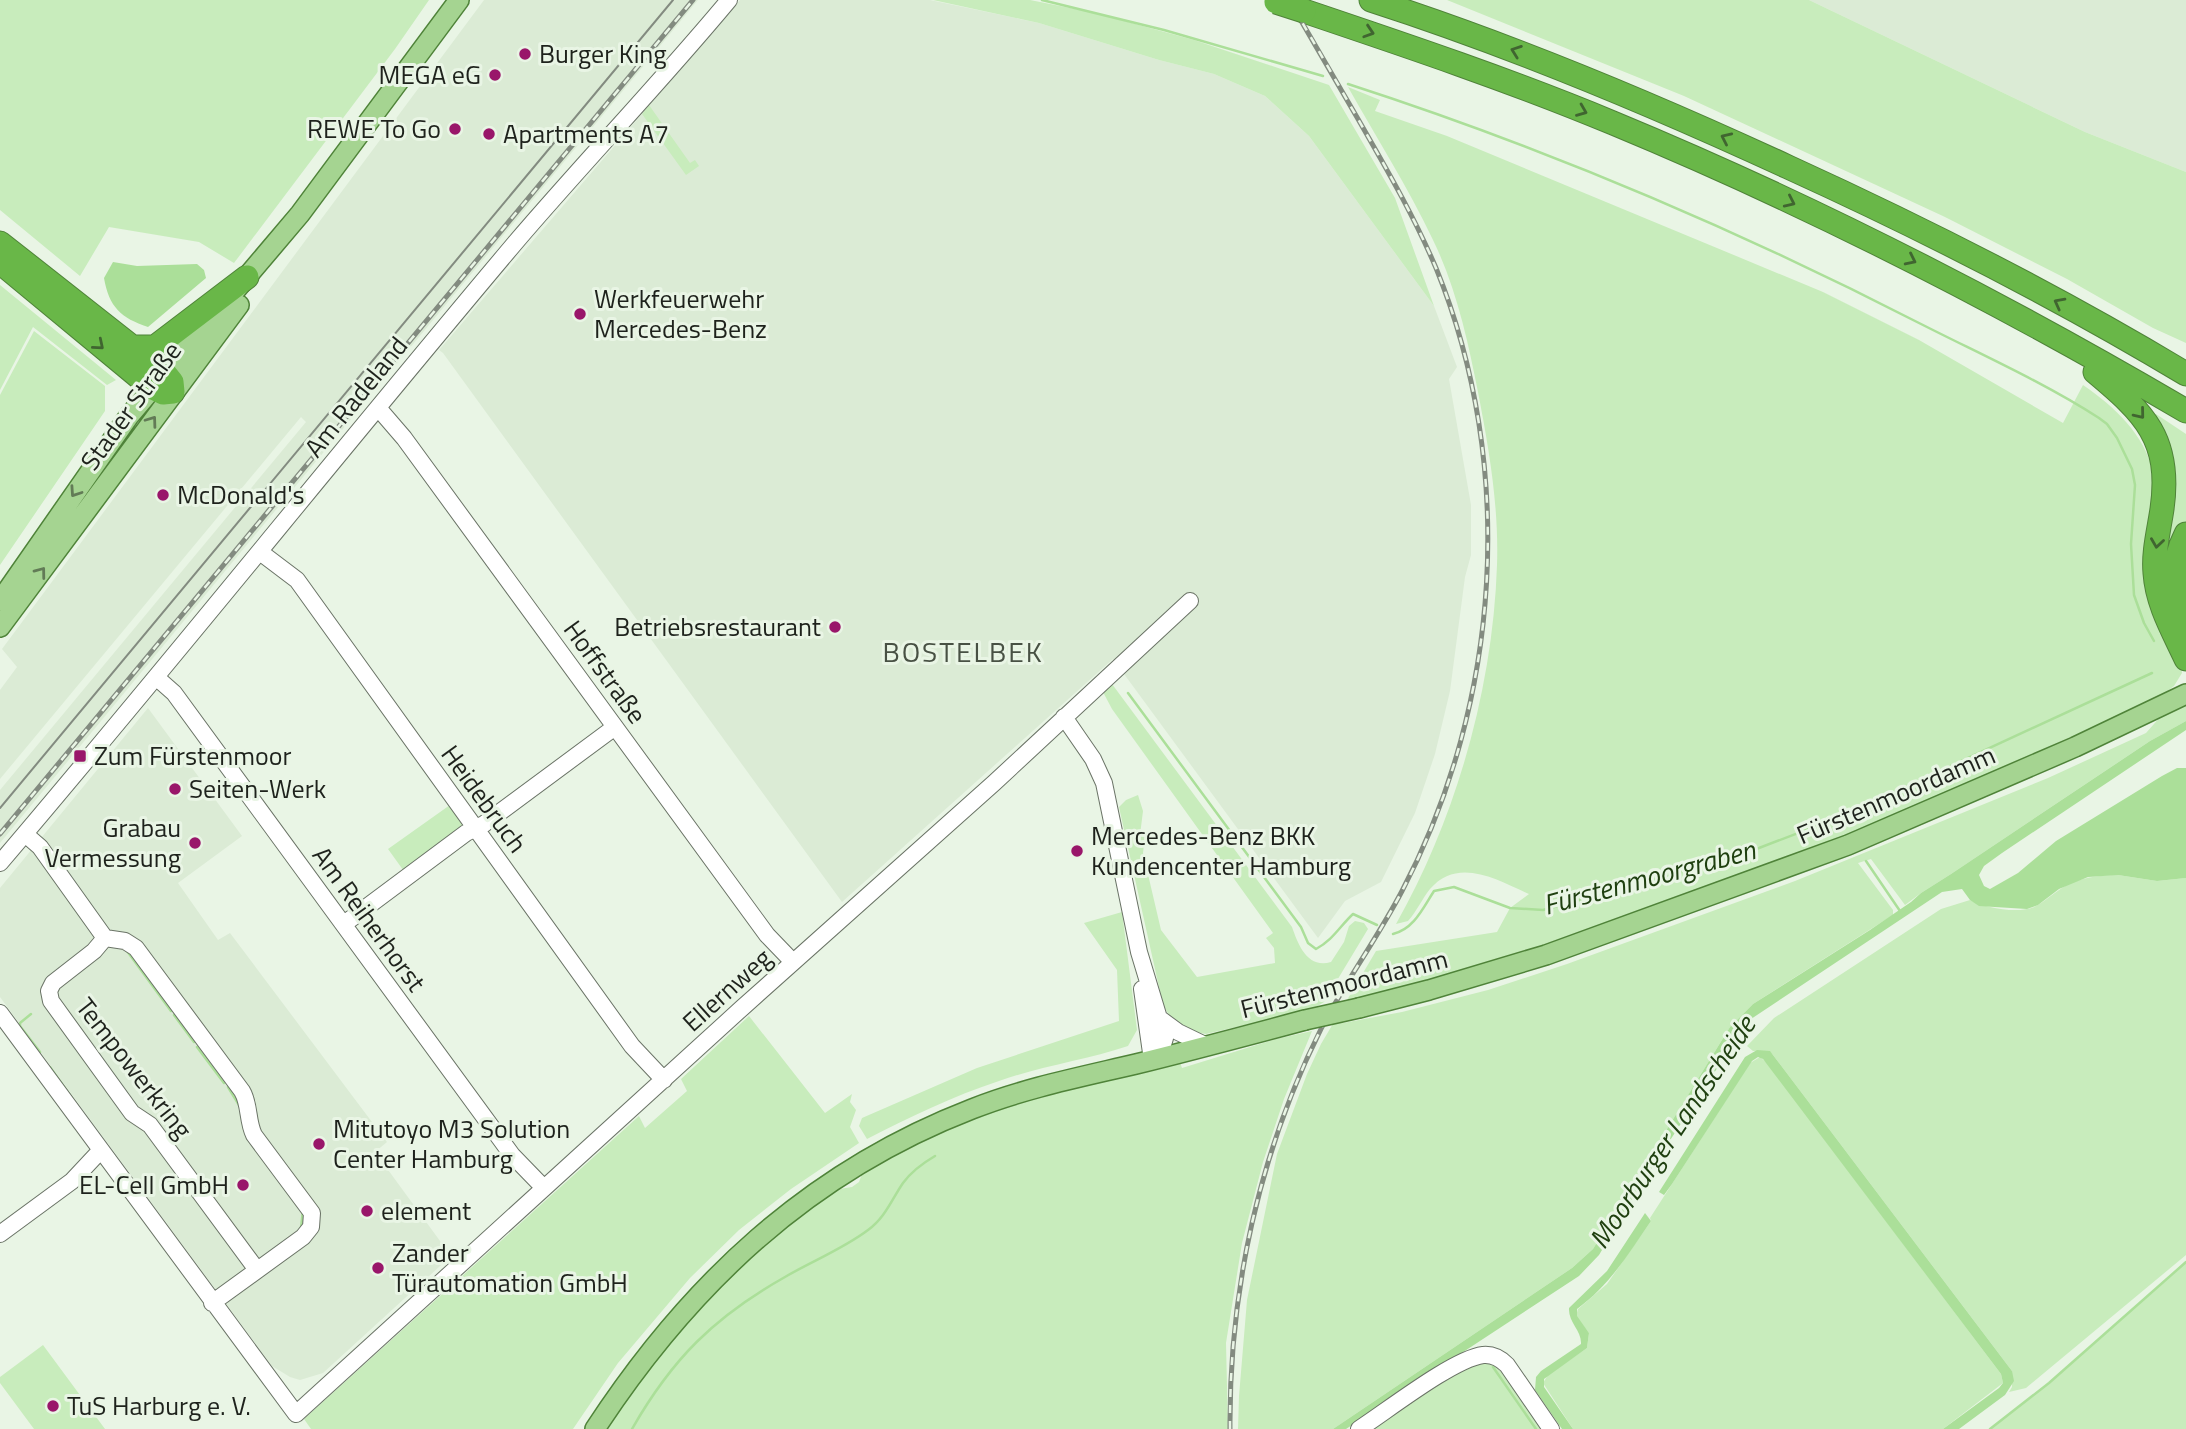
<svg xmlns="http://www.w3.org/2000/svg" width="2186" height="1429" viewBox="0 0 2186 1429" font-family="'Titillium Web',sans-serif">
<rect width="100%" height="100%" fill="#e9f5e5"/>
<path fill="#dbebd5" d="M484,0H698L0,843V790L306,422L301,417L0,779V690L17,667L2,649Z
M740,0H930L1039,23L1159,60L1214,74L1265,96L1309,136L1434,306L1457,367L1449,379L1471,505V555L1465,577L1450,691L1435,754L1415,813L1381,882L1345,901L1318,938L1113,659L842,902L443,353L439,350Z
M1809,0H2186V172L2085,132Z
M148,708L242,836L178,883L218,940L230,933L387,1142L375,1152L451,1256L323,1373L300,1380L290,1377L272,1366L0,997V888Z"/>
<path fill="#c8ecbc" d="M0,0H429L395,49L234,263L199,242L109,227L80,276L0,210Z
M933,0H1030L1095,13L1194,40L1329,85L1395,198L1434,306L1309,136L1265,96L1214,74L1159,60L1039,23Z
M1447,0H1809L2085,132L2186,172V343L2153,328L2067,279L1945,217L1684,96Z
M1348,87L1380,100L1375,111L1447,136L1823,292L1919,340L2063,423L2083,385C2116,408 2143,433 2154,473L2182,673L2174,686L2158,698L1927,807L1517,959L1350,1001L1343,1023L1402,1012L1488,990L1567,964L1795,881L2048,778L2146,733L2161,716L2186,704V721L2150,741L1951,874L1921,893L1905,905L1871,859L1858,863L1893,910V915L1753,1004L1730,1027L1593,1249L1572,1268L1333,1429H1238L1239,1396L1247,1300L1277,1154L1307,1074L1321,1044L1376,951L1497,932L1510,908L1529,894C1498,880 1458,856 1430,889C1422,899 1417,911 1408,921L1396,924C1456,818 1493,688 1497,565C1499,507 1489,449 1478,392C1468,341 1456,287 1433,240C1408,187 1376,137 1348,87Z
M649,105L690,163L695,160L699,166L686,175L642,114Z
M0,285L116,380L107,385L33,327L0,390Z
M34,331L105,386V411L0,565V395Z
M2156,414L2186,434V526L2169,612L2154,417Z
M1112,684L1292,927C1298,944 1307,969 1331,962L1344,942L1349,926L1355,921L1364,923L1368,929L1324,1002L1311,1010L1266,1023L1249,1024L1206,1034L1185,1030L1186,1027L1169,1015L1163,1005L1119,807L1126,800L1138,795L1143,811L1140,835L1145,836L1143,853L1161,930L1197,977L1275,963L1274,948L1266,938L1273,933L1112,709L1103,692Z
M450,805L464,825L463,833L406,874L388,849Z
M2118,875L2157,881L2186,878V1255L2026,1388L2009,1392L2012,1387V1371L1773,1055L1769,1051H1753L1747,1046L1774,1018L1941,909L1970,900C1984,908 2018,914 2034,907C2047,901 2057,889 2071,883C2086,877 2102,875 2118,875Z
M1122,912L1137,1030L1128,1046C1086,1060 1041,1066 999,1081C953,1096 910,1117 867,1139L859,1126L862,1118L977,1068L1119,1021L1117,970L1084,923Z
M749,1016L825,1113L852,1094L850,1102L856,1110L850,1127L859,1143L791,1189L739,1230L690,1278L618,1363L573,1429H311L304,1419L639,1116L645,1128L687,1091L681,1079Z
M1312,1031L1284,1099L1263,1162L1242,1243L1226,1343L1228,1429H605L650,1361L735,1267L827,1191L852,1187L859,1182L862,1174L869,1166L969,1118L1036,1097L1180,1062L1182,1068L1276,1039Z
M1760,1057L1767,1063L2001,1374L2003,1383L1943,1429H1573L1543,1383L1548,1375L1587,1348L1589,1333L1576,1316L1578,1309L1607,1284L1651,1221L1650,1218L1750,1063Z
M2186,1262V1429H1990L2049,1383Z
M43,1345L105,1429H34L0,1383V1377Z
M1470,1362H1490L1498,1366L1546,1429H1371Z"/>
<path fill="#abdf99" d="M113,262L137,266L197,264L204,270L206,278L148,327C121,318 109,307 104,278Z
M2186,721V730L2002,853L1984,866L1979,875L1984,886L1990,889L2018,873L2056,841L2162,776L2177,768H2186V878L2157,881L2118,875L2088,877L2059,889L2038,905L2027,909L1979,906L1970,900L1962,889L1942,892L1748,1021L1648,1174L1641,1186L1642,1191L1635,1195L1599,1255L1579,1276L1346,1429H1333L1572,1268L1593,1249L1730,1027L1753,1004L1870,930L1911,902L1921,893L1951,874L2150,741Z
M1757,1050L1770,1051L1773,1055L2012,1371L2014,1381L2005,1395L1959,1429H1943L1999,1388L2003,1383L2001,1374L1763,1059L1758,1057L1752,1061L1672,1184L1664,1195L1659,1192L1745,1057Z
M1645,1213L1651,1221C1629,1253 1610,1285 1577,1309V1316L1589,1333L1587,1348L1544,1379V1387L1573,1429H1562L1535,1390L1536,1377L1541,1371L1581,1344C1582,1331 1568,1322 1569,1308L1607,1271Z"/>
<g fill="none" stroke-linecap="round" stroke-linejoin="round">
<path stroke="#abdf99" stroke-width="2.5" d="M1042,0L1164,30L1323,76
M1348,84C1546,148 1736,229 1921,324C1980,354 2043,382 2099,418L2107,424L2117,438L2132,469L2135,485L2131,544L2134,595L2144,623L2154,641
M1128,693L1301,927L1308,943L1316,949C1333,940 1340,926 1353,914L1377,925
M1866,861L1900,911
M1393,934C1414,929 1423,908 1434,891L1454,887L1510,908L1543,910L1672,875L1759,848L1840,817L2152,673
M127,951L171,1011
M31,1014L20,1023V1026L40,1052
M174,1015L194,1042
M197,1047L224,1083
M50,1067L77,1105
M228,1087L239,1105
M301,1228L303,1210
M1493,1367L1536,1429
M632,1429C672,1359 714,1317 785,1277C812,1261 843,1249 868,1230C885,1218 892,1199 903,1183C911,1172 923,1163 935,1156
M1990,1429L2049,1383L2186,1262"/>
<g stroke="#6a7366" stroke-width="18">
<path id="minor" d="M379,409L404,438L767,935L793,962
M260,552L297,580L632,1046L664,1080
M157,678L174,693L512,1155L544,1188
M1064,717L1093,759L1104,783L1139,952L1165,1038L1161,1051L1152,1060
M25,834L40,847L105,938L125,941L136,948L242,1091C250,1104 247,1121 254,1135L312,1213L311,1227L303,1237L212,1303
M0,863C174,659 342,448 515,243C585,161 660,83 729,0
M344,924L466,833L484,824L615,727
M105,938L94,951L53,983L49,991L51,1001L132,1113L150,1125L257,1270
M1142,989L1152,1060
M0,1013L296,1414L742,1008L994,783L1190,601
M1159,1018L1178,1032L1207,1046
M0,1234L72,1181L101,1150
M1359,1429C1387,1411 1453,1359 1483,1355C1493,1354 1500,1358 1507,1365L1551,1429"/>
</g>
<g stroke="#4f8339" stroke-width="22">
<path id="major" d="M0,601L129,416L300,214L459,0
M0,627L239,305
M1359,1008L1429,990L1546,955L1848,845L2075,747L2186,694
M595,1429C690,1284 809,1172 972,1109C1025,1088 1081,1077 1136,1064C1193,1050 1249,1035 1305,1020"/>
</g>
<g stroke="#4f8339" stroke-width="25">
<path id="highway" d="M1371,0C1514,46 1652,104 1788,167C1924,229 2058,297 2186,374
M1304,11C1408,46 1512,81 1613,123C1811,205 2002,303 2186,411
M0,243L164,372L172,382L173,392L163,393L151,387L0,262
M133,347H155L247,277
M2095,372C2144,413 2172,439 2162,509C2159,530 2153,552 2155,573C2157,604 2173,631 2186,659
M2186,534C2171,563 2172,594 2186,624"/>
</g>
<use href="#minor" stroke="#fff" stroke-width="16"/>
<use href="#major" stroke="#a5d491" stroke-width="19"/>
<use href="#highway" stroke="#69b748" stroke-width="23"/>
<path stroke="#838b80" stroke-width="2" d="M0,808L673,0"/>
<g stroke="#838b80" stroke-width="5">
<path id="rail" d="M0,834L693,0
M1230,1429C1229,1291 1259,1153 1321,1029C1345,982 1377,939 1402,891C1501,702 1517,467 1436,268C1414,216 1386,168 1358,119C1335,79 1312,39 1289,0"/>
</g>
<use href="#rail" stroke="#e9f5e5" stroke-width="2.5" stroke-dasharray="8" stroke-linecap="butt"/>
<g stroke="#4f8339" stroke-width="22" stroke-linecap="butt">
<path id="major-bridge" d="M1305,1020L1359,1008"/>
</g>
<g stroke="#4f8339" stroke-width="25" stroke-linecap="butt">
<path id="highway-bridge" d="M1276,2L1304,11"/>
</g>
<use href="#major-bridge" stroke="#a5d491" stroke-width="19"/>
<use href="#highway-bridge" stroke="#69b748" stroke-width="23"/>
</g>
<defs><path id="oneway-chevron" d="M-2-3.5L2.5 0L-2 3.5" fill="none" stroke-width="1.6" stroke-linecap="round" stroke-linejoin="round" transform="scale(1.75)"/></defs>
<g stroke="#406530">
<use href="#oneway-chevron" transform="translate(1369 32) rotate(18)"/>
<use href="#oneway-chevron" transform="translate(1516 51) rotate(-160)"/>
<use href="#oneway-chevron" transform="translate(1582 111) rotate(22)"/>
<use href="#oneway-chevron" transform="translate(1726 138) rotate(-155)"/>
<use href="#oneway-chevron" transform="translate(1790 202) rotate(25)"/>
<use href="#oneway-chevron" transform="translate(1911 260) rotate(26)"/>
<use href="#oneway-chevron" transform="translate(2059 303) rotate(-152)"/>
<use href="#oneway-chevron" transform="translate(99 345) rotate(40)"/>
<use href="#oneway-chevron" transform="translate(2140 414) rotate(51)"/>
<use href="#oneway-chevron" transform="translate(2157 543) rotate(98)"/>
</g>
<g stroke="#627b56">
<use href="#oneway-chevron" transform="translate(152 421) rotate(-54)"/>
<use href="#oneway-chevron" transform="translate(75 492) rotate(124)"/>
<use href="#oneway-chevron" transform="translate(41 572) rotate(-53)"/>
</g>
<g fill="#99166a" stroke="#e9f5e5" stroke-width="2.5">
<circle cx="525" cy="54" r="7"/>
<circle cx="495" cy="75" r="7"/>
<circle cx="455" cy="129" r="7"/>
<circle cx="489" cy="134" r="7"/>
<circle cx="580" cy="314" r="7"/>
<circle cx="163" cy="495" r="7"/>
<circle cx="835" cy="627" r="7"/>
<rect x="73" y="749" width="14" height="14" rx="3.5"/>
<circle cx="175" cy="789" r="7"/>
<circle cx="195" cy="843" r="7"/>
<circle cx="1077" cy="851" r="7"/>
<circle cx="319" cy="1144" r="7"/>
<circle cx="243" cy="1185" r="7"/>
<circle cx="367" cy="1211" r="7"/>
<circle cx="378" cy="1268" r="7"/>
<circle cx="53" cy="1406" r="7"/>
</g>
<g text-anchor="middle" stroke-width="6" stroke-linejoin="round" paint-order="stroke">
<g font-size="26" fill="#1e221c" stroke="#e9f5e5" text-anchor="start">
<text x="539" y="63">Burger King</text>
<text x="481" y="84" text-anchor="end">MEGA eG</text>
<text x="441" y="138" text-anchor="end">REWE To Go</text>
<text x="503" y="143">Apartments A7</text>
<text x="594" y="308">Werkfeuerwehr<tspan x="594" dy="30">Mercedes-Benz</tspan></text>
<text x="177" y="504">McDonald's</text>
<text x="821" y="636" text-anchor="end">Betriebsrestaurant</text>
<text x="94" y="765">Zum Fürstenmoor</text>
<text x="189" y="798">Seiten-Werk</text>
<text x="181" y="837" text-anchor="end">Grabau<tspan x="181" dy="30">Vermessung</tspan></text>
<text x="1091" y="845">Mercedes-Benz BKK<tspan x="1091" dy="30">Kundencenter Hamburg</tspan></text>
<text x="333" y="1138">Mitutoyo M3 Solution<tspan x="333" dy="30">Center Hamburg</tspan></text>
<text x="229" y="1194" text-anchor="end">EL-Cell GmbH</text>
<text x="381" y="1220">element</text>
<text x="392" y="1262">Zander<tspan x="392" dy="30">Türautomation GmbH</tspan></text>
<text x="67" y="1415">TuS Harburg e. V.</text>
</g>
<g font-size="26" fill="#1e221c" stroke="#e9f5e5">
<text transform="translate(356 397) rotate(-51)" y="9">Am Radeland</text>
<text transform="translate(131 406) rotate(-54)" y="9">Stader Straße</text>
<text transform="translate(605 672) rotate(54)" y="9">Hoffstraße</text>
<text transform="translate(1896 795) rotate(-23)" y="9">Fürstenmoordamm</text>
<text transform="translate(484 799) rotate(54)" y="9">Heidebruch</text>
<text transform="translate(369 919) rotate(54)" y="9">Am Reiherhorst</text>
<text transform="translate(1344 984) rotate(-14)" y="9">Fürstenmoordamm</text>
<text transform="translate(727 990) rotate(-42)" y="9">Ellernweg</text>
<text transform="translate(134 1068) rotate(52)" y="9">Tempowerkring</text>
</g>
<g font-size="28" letter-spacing="2" fill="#485144" stroke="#e9f5e5">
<text x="963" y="662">BOSTELBEK</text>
</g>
<g font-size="28" font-style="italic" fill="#1f4010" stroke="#e9f5e5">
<text transform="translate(1649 877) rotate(-15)" y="10">Fürstenmoorgraben</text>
<text transform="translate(1672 1132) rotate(-56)" y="10">Moorburger Landscheide</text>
</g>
</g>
</svg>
